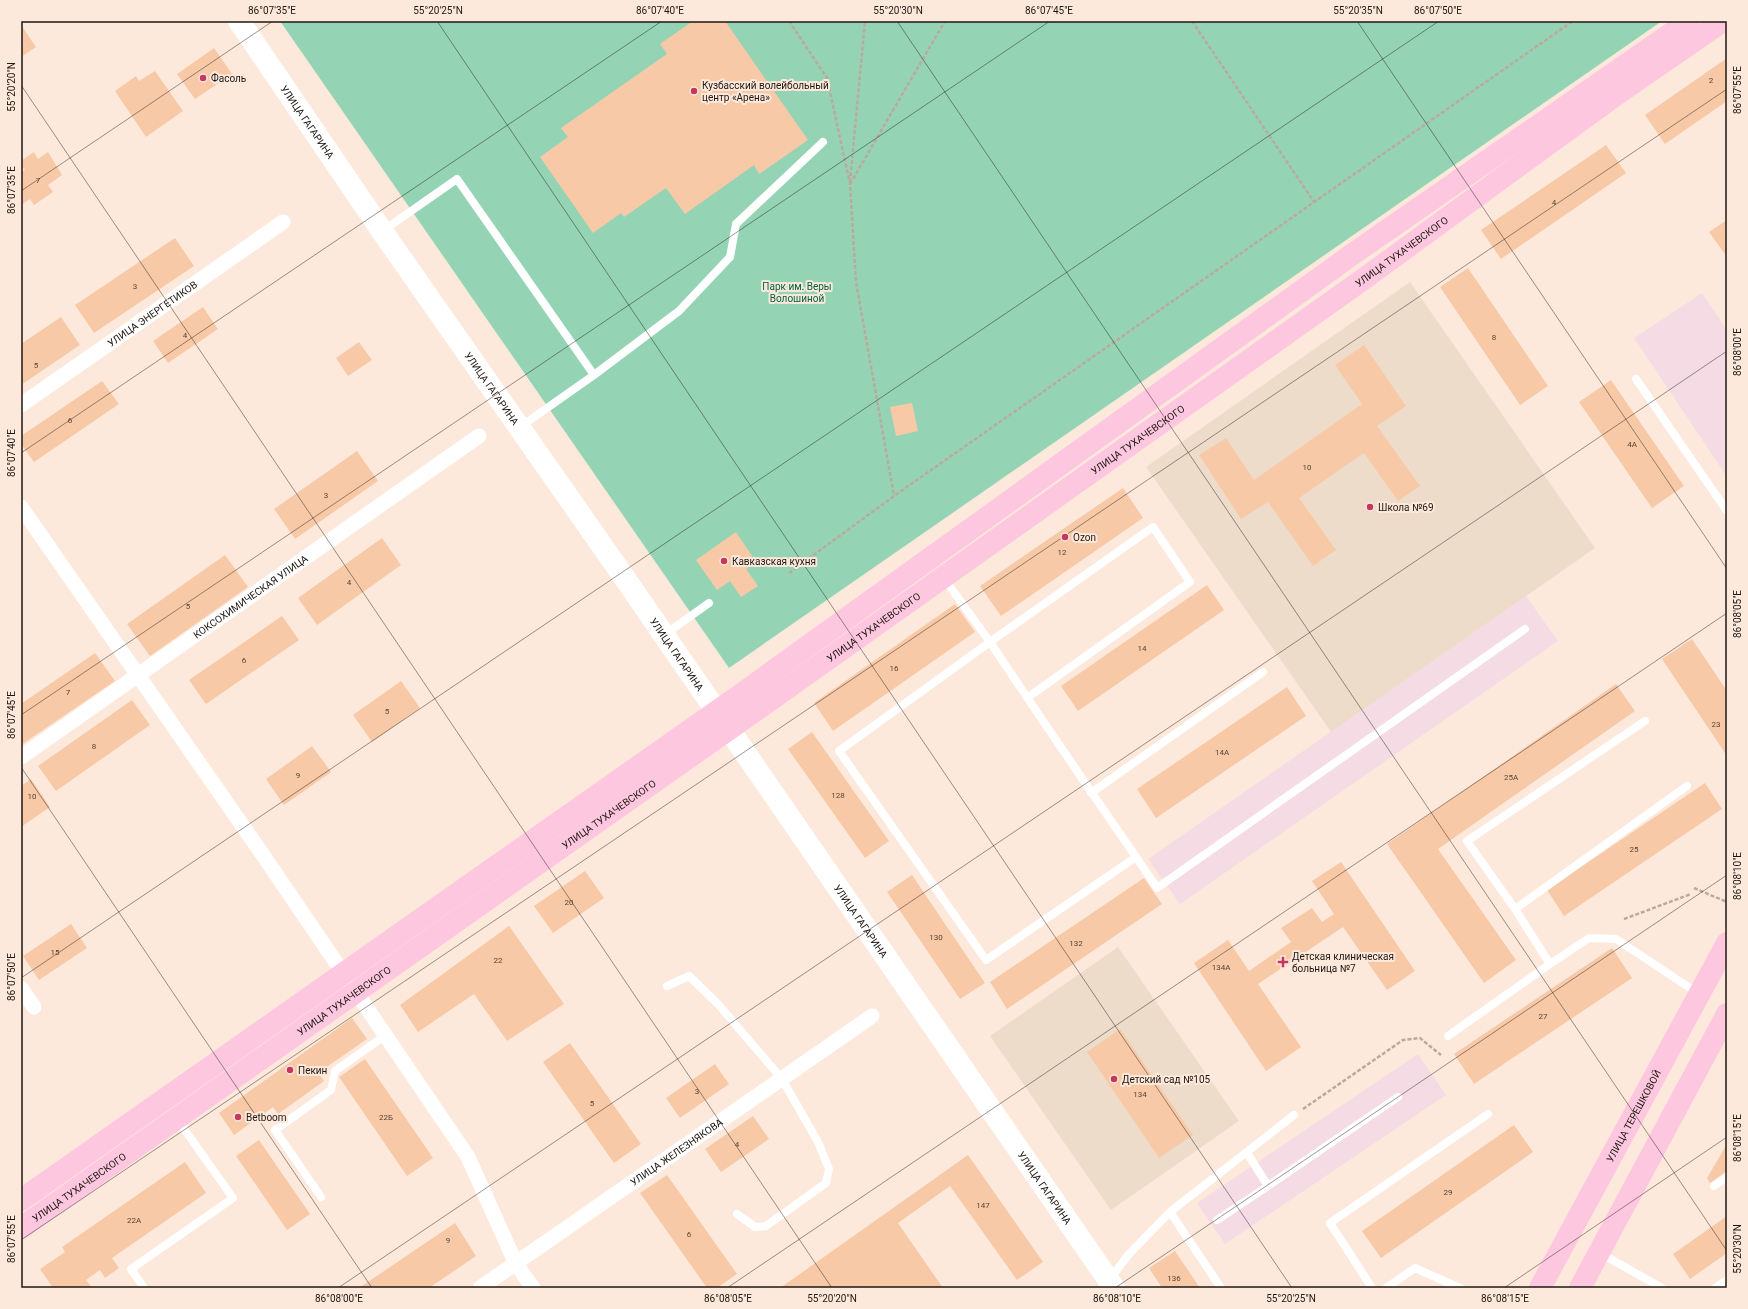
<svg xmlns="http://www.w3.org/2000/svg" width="1748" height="1309" viewBox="0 0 1748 1309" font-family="Roboto,sans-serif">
<rect width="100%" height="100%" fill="#fde9db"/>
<path fill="#f5dce4" d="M1702,293L1727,330V477L1634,338Z
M1526,596L1558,641L1180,904L1148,859Z
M1418,1054L1446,1095L1225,1244L1197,1203Z"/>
<path fill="#eedccb" d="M1410,282L1595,548L1331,732L1146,467Z
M1118,947L1239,1121L1111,1210L990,1036Z"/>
<path fill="#94d4b5" d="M280,21H1662L729,668Z"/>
<path fill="#f8c9a7" d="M693,21H725L808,140L759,174L754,165L685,214L666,188L624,217L621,213L593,233L540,157L568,137L561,128L667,54L660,44Z
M21,25L36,47L21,57Z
M214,48L232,74L195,99L177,74Z
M1727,58V101L1665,144L1645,115Z
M155,71L183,111L146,137L115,91L136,76L139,81Z
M1606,145L1626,173L1501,259L1481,230Z
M34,152L38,159L48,152L62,175L48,185L53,192L34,205L30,199L21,205V173L25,170L21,165V161Z
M1727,220V257L1709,232Z
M175,238L194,266L94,333L75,305Z
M1468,268L1548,386L1520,405L1440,287Z
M203,307L218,329L168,363L153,341Z
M61,317L80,345L21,385V344Z
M359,342L372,360L348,376L336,358Z
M1364,345L1406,406L1377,426L1420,486L1398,501L1364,453L1299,498L1336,550L1313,566L1268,502L1241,519L1199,455L1226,438L1254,480L1362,404L1335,365Z
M1611,380L1684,486L1652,508L1579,402Z
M102,381L119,404L34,462L21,444V436Z
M912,403L918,431L896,436L890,407Z
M357,451L378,481L295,539L274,509Z
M1123,488L1143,518L1001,616L980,586Z
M736,532L756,562L746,569L758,586L741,597L730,581L717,590L696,560Z
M382,538L401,565L317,625L298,598Z
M225,555L248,587L150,656L127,624Z
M1207,585L1224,610L1078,711L1061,686Z
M955,604L975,632L833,731L814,703Z
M282,616L299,640L206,704L189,680Z
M1692,639L1727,691V756L1662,659Z
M95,653L115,681L21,745V704Z
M401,681L420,708L372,742L353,715Z
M1616,684L1635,711L1438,849L1516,960L1484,983L1387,844Z
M1287,687L1306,716L1156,818L1137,789Z
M132,700L150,725L56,791L38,766Z
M812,732L889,841L865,858L788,749Z
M312,746L331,772L284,805L266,779Z
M31,779L50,807L21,827V786Z
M1705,783L1722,809L1564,916L1547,890Z
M1341,862L1415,971L1387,990L1343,927L1258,984L1301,1047L1266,1071L1194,963L1228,940L1249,971L1291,942L1281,928L1312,908L1322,922L1334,914L1312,881Z
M585,871L604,898L553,933L534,906Z
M912,875L985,983L960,999L887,892Z
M1144,878L1162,904L1007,1009L990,982Z
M71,924L87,948L39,980L23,956Z
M509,926L564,1004L507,1041L474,994L418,1032L400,1005Z
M1612,948L1632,978L1474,1084L1454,1054Z
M352,1018L367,1039L318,1073L324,1081L278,1114L273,1107L234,1135L219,1113Z
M1120,1029L1193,1135L1159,1158L1087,1052Z
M570,1043L641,1144L614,1163L543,1062Z
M365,1059L433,1158L407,1176L339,1077Z
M715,1064L729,1084L680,1118L666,1098Z
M753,1116L769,1139L721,1172L705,1149Z
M1514,1125L1533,1152L1381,1258L1362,1231Z
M259,1140L310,1214L287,1230L236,1156Z
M1727,1144V1171L1710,1183L1707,1178Z
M968,1155L1043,1262L1017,1280L950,1186L898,1223L943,1288H780Z
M185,1162L206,1193L112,1258L119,1268L105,1278L100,1270L86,1280L92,1288H53L40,1269L65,1252L62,1247Z
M667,1175L737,1274L717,1288H707L640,1193Z
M1727,1216V1253L1690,1279L1673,1254Z
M455,1223L476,1256L429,1288H359Z
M1175,1251L1200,1288H1162L1149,1268Z"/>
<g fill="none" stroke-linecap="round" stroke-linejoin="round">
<path stroke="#baaa9e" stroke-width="2.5" stroke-dasharray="4 2" stroke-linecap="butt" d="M789,21L827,78L850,184L856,282L894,496
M1192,21L1314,202
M850,182L865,21
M850,184L945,21
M789,573L894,496L1573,21
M1694,888L1727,902
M1624,919L1691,894
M1303,1109L1403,1040L1420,1038L1441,1055"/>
<path stroke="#fff" stroke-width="8" d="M384,230L457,179L594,375L520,427
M594,375L679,311L730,257L736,224L823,142
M1636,379L1727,511
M943,577L990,642L839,751L986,960L1136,857C1087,786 1038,714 990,642L1153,527L1190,582L1027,698
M664,635L709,603
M1091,793L1263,672
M1136,857L1157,888L1525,629
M1515,909L1687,786
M1550,964L1589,938L1616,939L1699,994
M667,986L689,976L718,1004L782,1079L818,1142L829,1169L826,1183L766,1226L755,1227L737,1214
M1448,1036L1550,964L1515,909L1467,841L1645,721
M1247,1153L1268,1186L1398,1097
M1714,1186L1727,1177
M321,1197L275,1130L331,1090L335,1071L386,1035
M1170,1212L1221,1288
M1217,1220L1268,1186
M1600,1253L1662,1288
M1110,1279L1129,1254L1170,1212L1294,1115
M144,1288L131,1269L233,1198L177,1119
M1372,1288L1330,1223L1488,1114
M1386,1288L1415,1268L1460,1288
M1715,1288L1727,1280"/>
<g stroke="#fff" stroke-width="15">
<path id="s1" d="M21,405L283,222"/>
<path d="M21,507L265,858L468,1157L516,1264L533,1288"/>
<path id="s2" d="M21,757L479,436"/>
<path d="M21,988L34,1007"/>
<path id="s3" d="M480,1288L872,1016"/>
</g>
<path stroke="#fff" stroke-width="22" id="s4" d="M239,21L382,231L626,580L1114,1288"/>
<g stroke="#fec7e0" stroke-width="22">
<path d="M21,1200L740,695L1350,256L1689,21"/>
<path id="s5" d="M21,1228L752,713L1365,278L1613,97L1723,21"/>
<path id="s6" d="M1540,1288L1727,943"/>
<path d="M1580,1288L1727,1014"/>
</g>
</g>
<path fill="none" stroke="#1f1711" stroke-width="1" stroke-opacity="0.45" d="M437,21L1292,1288M897,21L1727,1251M1357,21L1727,569M21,85L832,1288M21,191L273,21M21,453L662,21M21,715L1050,21M21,767L372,1288M21,978L1439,21M21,1240L1727,89M338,1288L1727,351M727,1288L1727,613M1115,1288L1727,875M1504,1288L1727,1137"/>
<g fill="#c63760" stroke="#fde9db" stroke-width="1.5">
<circle cx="203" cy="78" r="4"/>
<circle cx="694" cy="91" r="4"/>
<circle cx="1370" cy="507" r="4"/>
<circle cx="1065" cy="537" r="4"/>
<circle cx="724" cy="561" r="4"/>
<path d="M1281 956h4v4h4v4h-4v4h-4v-4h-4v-4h4z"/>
<circle cx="290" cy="1070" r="4"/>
<circle cx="1114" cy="1079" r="4"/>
<circle cx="238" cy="1117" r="4"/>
</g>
<g text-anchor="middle" stroke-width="4" stroke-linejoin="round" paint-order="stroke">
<g font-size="8" fill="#554436">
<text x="1711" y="83">2</text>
<text x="38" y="183">7</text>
<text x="1554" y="205">4</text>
<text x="135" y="289">3</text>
<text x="185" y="338">4</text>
<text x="1494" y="340">8</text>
<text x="36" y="368">5</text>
<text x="70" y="423">6</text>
<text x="1632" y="447">4А</text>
<text x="1307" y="470">10</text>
<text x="326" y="498">3</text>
<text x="1062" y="555">12</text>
<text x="349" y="585">4</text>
<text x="188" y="609">5</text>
<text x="1142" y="651">14</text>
<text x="244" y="663">6</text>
<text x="894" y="671">16</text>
<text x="68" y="695">7</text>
<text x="387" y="714">5</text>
<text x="1716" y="727">23</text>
<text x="94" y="749">8</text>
<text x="1222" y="755">14А</text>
<text x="298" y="778">9</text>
<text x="1511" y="780">25А</text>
<text x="838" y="798">128</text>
<text x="32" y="799">10</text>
<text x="1634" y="852">25</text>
<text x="569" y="905">20</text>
<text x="936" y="940">130</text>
<text x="1076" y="946">132</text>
<text x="55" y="955">15</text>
<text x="498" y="963">22</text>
<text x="1221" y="970">134А</text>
<text x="1543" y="1019">27</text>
<text x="697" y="1094">3</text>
<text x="1140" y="1097">134</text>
<text x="592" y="1106">5</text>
<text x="386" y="1120">22Б</text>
<text x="737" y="1147">4</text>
<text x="1448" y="1195">29</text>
<text x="983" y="1208">147</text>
<text x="134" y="1223">22А</text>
<text x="689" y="1237">6</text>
<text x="448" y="1243">9</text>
<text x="1174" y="1281">136</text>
</g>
<g font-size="10" fill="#1f1711" stroke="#fde9db" text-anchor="start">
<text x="211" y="82">Фасоль</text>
<text x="702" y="89">Кузбасский волейбольный<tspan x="702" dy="12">центр «Арена»</tspan></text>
<text x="1378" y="511">Школа №69</text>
<text x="1073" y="541">Ozon</text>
<text x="732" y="565">Кавказская кухня</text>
<text x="1292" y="960">Детская клиническая<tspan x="1292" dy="12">больница №7</tspan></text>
<text x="298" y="1074">Пекин</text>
<text x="1122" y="1083">Детский сад №105</text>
<text x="246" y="1121">Betboom</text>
</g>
<g font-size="10" fill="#1f1711" stroke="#fde9db">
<text dy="4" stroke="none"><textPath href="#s4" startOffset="122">УЛИЦА ГАГАРИНА</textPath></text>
<text dy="4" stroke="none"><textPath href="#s5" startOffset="1691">УЛИЦА ТУХАЧЕВСКОГО</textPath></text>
<text dy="4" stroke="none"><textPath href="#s1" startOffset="160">УЛИЦА ЭНЕРГЕТИКОВ</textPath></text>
<text dy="4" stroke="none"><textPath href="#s4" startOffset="446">УЛИЦА ГАГАРИНА</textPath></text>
<text dy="4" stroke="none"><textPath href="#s5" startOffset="1367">УЛИЦА ТУХАЧЕВСКОГО</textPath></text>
<text dy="4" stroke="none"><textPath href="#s2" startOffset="280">КОКСОХИМИЧЕСКАЯ УЛИЦА</textPath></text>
<text dy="4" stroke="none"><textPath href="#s5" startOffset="1043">УЛИЦА ТУХАЧЕВСКОГО</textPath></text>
<text dy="4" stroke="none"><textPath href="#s4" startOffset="770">УЛИЦА ГАГАРИНА</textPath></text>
<text dy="4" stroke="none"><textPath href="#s5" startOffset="719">УЛИЦА ТУХАЧЕВСКОГО</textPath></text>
<text dy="4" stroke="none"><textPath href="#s4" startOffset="1094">УЛИЦА ГАГАРИНА</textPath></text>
<text dy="4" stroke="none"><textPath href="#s5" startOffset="395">УЛИЦА ТУХАЧЕВСКОГО</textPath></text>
<text dy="4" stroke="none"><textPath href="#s6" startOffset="196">УЛИЦА ТЕРЕШКОВОЙ</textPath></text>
<text dy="4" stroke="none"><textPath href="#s3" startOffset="239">УЛИЦА ЖЕЛЕЗНЯКОВА</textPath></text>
<text dy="4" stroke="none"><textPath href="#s5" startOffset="71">УЛИЦА ТУХАЧЕВСКОГО</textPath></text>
<text dy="4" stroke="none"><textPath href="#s4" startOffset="1418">УЛИЦА ГАГАРИНА</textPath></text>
</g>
<g font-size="10" fill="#016042" stroke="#fde9db">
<text x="797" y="290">Парк им. Веры<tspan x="797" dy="12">Волошиной</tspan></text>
</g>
</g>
<rect width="1748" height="1309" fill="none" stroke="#fde9db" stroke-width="44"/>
<rect x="22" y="22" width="1704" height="1265" fill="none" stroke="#1f1711" stroke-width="1.5"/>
<g font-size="10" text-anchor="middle" fill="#1f1711">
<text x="272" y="14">86°07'35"E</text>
<text x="438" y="14">55°20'25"N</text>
<text x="660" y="14">86°07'40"E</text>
<text x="898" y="14">55°20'30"N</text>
<text x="1049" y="14">86°07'45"E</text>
<text x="1358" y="14">55°20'35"N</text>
<text x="1438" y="14">86°07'50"E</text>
<text transform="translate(11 87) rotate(-90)" y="4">55°20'20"N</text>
<text transform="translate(1737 90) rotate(-90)" y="4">86°07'55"E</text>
<text transform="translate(11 190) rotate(-90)" y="4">86°07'35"E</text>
<text transform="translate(1737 352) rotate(-90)" y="4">86°08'00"E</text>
<text transform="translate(11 453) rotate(-90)" y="4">86°07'40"E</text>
<text transform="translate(1737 614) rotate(-90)" y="4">86°08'05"E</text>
<text transform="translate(11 715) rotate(-90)" y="4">86°07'45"E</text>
<text transform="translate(1737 876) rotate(-90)" y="4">86°08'10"E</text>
<text transform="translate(11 977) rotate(-90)" y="4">86°07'50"E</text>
<text transform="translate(1737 1138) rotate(-90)" y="4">86°08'15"E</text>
<text transform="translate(11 1239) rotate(-90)" y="4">86°07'55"E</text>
<text transform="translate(1737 1249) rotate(-90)" y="4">55°20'30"N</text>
<text x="339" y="1302">86°08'00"E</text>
<text x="728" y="1302">86°08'05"E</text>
<text x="832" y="1302">55°20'20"N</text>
<text x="1117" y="1302">86°08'10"E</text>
<text x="1291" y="1302">55°20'25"N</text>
<text x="1505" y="1302">86°08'15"E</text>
</g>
</svg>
